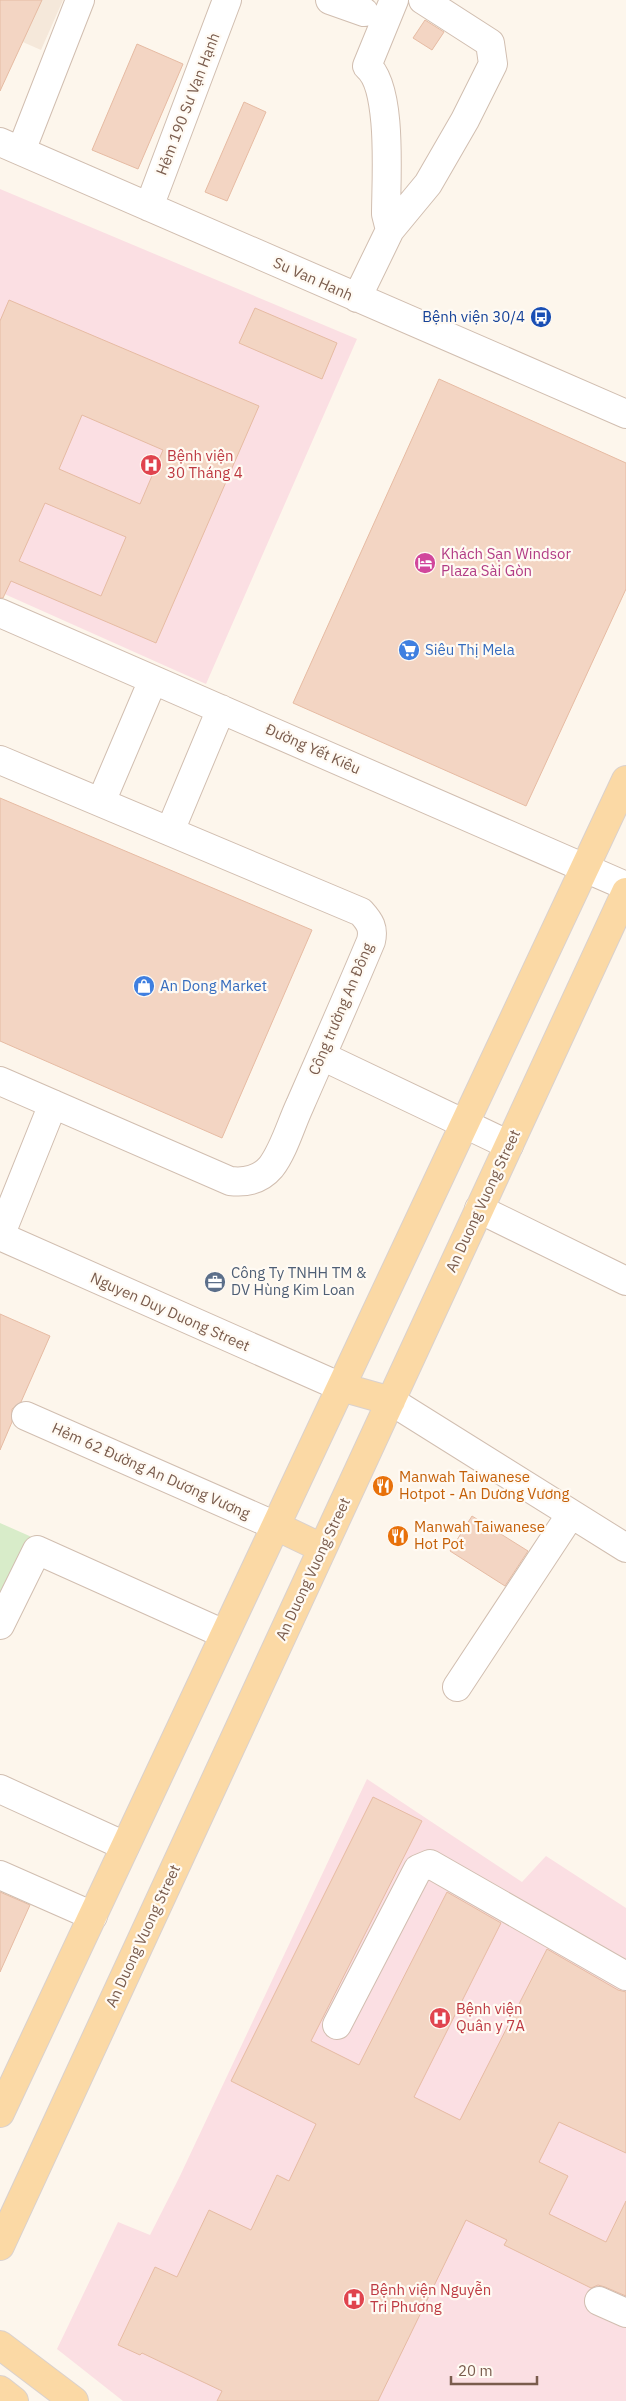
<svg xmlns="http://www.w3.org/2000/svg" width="626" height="2401" viewBox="0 0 626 2401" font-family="'IBM Plex Sans',sans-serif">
<rect width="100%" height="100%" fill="#fdf6ec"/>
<path fill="#f5e8da" d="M0,0H63L41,50L0,32Z"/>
<path fill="#fbdfe3" d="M0,189L357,339L206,684L0,592Z
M367,1779L522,1882L546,1856L626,1908V2401H123L57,2349L118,2222L150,2235L179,2178Z"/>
<path fill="#d8ecc9" d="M0,1523L34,1538L0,1606Z"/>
<path fill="#f3d5c3" stroke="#e6bba3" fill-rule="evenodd" d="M0,0H42L0,91Z
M425,20L444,32L432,50L413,38Z
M137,44L183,64L138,169L92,150Z
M244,102L266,112L227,201L205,192Z
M9,300L259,406L156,643L11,581L3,598H0V321ZM82,415L163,450L140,504L59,469ZM45,503L126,537L101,596L19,561Z
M255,308L337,343L322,379L239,343Z
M439,379L626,463V589L526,806L293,703Z
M0,798L312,930L222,1138L0,1041Z
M0,1314L50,1336L21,1402L12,1409V1422L0,1450Z
M472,1516L528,1551L505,1586L450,1551Z
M373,1797L422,1821L311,2041L359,2065L447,1892L501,1923L414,2097L460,2120L547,1949L618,1990L626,1992V2153L559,2122L539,2162L568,2176L549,2214L606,2242L626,2201V2296L605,2287L598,2285L591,2288L504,2245L507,2240L466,2220L378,2401H217L222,2391L142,2353L140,2355L118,2345L155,2267L177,2277L209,2210L251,2230L277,2175L289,2181L316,2124L231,2081Z
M0,1892L30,1905L0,1972Z"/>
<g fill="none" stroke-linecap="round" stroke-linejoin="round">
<g stroke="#d1beb0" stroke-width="30">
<path id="minor" d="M330,0L364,12
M0,142L626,414
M21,151L80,0
M149,207L227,0
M390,230L386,214C386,181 393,87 367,66L394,0
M357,298L390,230L428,184L465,120L493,64L490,43L423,0
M0,613L626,886
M0,760L361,912C370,922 374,928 371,941C348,996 324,1050 300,1105C291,1124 284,1150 271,1167C260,1180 246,1183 230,1181L0,1081
M101,802L153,680
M170,831L221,709
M322,1056L509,1145
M53,1104L0,1236L341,1387
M479,1209L626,1281
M391,1401L626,1548
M26,1416L276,1526
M0,1625L37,1550L224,1634
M457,1687L571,1514
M0,1789L125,1846
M0,1875L93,1916
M337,2025L418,1869L430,1864L626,1976
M599,2301L626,2313"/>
</g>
<g stroke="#dad1cd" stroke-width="30">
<path id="major" d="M341,1387L391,1401
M276,1526L322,1548
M0,2113L626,780
M0,2246L626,892
M0,2345L74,2401
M0,2390L14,2401"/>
</g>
<use href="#minor" stroke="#fff" stroke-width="28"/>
<use href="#major" stroke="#fbd9a5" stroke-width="28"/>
</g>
<defs>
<g id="bus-disc" transform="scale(1.125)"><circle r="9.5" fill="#1a4fb4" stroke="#fffaf3"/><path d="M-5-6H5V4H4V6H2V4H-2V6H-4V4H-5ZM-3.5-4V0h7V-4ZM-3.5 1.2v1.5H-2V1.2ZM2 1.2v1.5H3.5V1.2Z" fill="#fff"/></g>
<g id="hospital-disc" transform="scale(1.125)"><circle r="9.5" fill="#e0444e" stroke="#fffaf3"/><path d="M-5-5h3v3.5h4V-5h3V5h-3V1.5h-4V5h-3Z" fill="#fff"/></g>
<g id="hotel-disc" transform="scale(1.125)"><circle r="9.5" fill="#d1479c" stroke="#fffaf3"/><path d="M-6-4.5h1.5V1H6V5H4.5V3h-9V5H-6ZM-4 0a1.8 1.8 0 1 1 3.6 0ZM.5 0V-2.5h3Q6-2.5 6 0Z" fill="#fff"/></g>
<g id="supermarket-disc" transform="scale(1.125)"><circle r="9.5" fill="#3f7fe0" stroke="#fffaf3"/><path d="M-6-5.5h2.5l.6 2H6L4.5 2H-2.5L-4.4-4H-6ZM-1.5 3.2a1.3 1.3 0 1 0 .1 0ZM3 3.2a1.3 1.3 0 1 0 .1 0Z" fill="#fff"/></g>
<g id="shop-disc" transform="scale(1.125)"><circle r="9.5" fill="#3f7fe0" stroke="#fffaf3"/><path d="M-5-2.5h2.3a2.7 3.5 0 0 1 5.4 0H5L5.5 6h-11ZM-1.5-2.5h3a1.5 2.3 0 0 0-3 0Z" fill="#fff"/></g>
<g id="office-disc" transform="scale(1.125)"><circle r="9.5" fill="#5c6f8a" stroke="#fffaf3"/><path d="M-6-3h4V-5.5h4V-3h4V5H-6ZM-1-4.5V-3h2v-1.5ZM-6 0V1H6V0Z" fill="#fff"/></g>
<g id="restaurant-disc" transform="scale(1.125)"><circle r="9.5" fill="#e8710a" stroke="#fffaf3"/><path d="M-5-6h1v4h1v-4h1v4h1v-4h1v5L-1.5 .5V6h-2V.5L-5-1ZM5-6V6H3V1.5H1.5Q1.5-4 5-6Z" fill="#fff"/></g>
</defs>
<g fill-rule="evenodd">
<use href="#bus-disc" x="541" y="317"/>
<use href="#hospital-disc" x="151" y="465"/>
<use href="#hotel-disc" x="425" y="563"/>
<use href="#supermarket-disc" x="409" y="650"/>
<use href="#shop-disc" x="144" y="986"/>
<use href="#office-disc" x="215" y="1282"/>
<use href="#restaurant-disc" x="383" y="1486"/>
<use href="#restaurant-disc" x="398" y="1536"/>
<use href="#hospital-disc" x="440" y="2018"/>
<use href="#hospital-disc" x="354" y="2299"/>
</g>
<g text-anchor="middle" stroke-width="4.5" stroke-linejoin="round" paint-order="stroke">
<g font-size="15" fill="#7a5c4d" stroke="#fffaf3">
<text transform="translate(188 104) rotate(-69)" y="5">Hẻm 190 Sư Vạn Hạnh</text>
<text transform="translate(313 279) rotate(24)" y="5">Su Van Hanh</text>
<text transform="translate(313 749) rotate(24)" y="5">Đường Yết Kiêu</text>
<text transform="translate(341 1009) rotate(-67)" y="5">Công trường An Đông</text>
<text transform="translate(483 1201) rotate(-65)" y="5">An Duong Vuong Street</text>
<text transform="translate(170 1312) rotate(24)" y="5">Nguyen Duy Duong Street</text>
<text transform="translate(151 1471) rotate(24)" y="5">Hẻm 62 Đường An Dương Vương</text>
<text transform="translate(313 1569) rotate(-65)" y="5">An Duong Vuong Street</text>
<text transform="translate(143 1936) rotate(-65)" y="5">An Duong Vuong Street</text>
</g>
<g font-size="15" fill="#164399" stroke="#fffaf3" text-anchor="end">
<text x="525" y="322">Bệnh viện 30/4</text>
</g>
<g font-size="15" fill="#be3a42" stroke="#fffaf3" text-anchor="start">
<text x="167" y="461">Bệnh viện<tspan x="167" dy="17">30 Tháng 4</tspan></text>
<text x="456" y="2014">Bệnh viện<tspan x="456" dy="17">Quân y 7A</tspan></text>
<text x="370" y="2295">Bệnh viện Nguyễn<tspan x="370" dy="17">Tri Phương</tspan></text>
</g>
<g font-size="15" fill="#b23c85" stroke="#fffaf3" text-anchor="start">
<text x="441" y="559">Khách Sạn Windsor<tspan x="441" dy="17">Plaza Sài Gòn</tspan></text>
</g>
<g font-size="15" fill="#366cbe" stroke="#fffaf3" text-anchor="start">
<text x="425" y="655">Siêu Thị Mela</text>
<text x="160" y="991">An Dong Market</text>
</g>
<g font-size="15" fill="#4e5e75" stroke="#fffaf3" text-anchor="start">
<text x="231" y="1278">Công Ty TNHH TM &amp;<tspan x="231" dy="17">DV Hùng Kim Loan</tspan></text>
</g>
<g font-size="15" fill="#c56008" stroke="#fffaf3" text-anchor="start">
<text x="399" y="1482">Manwah Taiwanese<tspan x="399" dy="17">Hotpot - An Dương Vương</tspan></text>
<text x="414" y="1532">Manwah Taiwanese<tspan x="414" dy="17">Hot Pot</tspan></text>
</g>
</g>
<path d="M451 2376v8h86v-8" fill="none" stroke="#7a5c4d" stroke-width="2.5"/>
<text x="458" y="2376" font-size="15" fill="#7a5c4d" stroke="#fffaf3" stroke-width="4" paint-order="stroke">20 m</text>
</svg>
